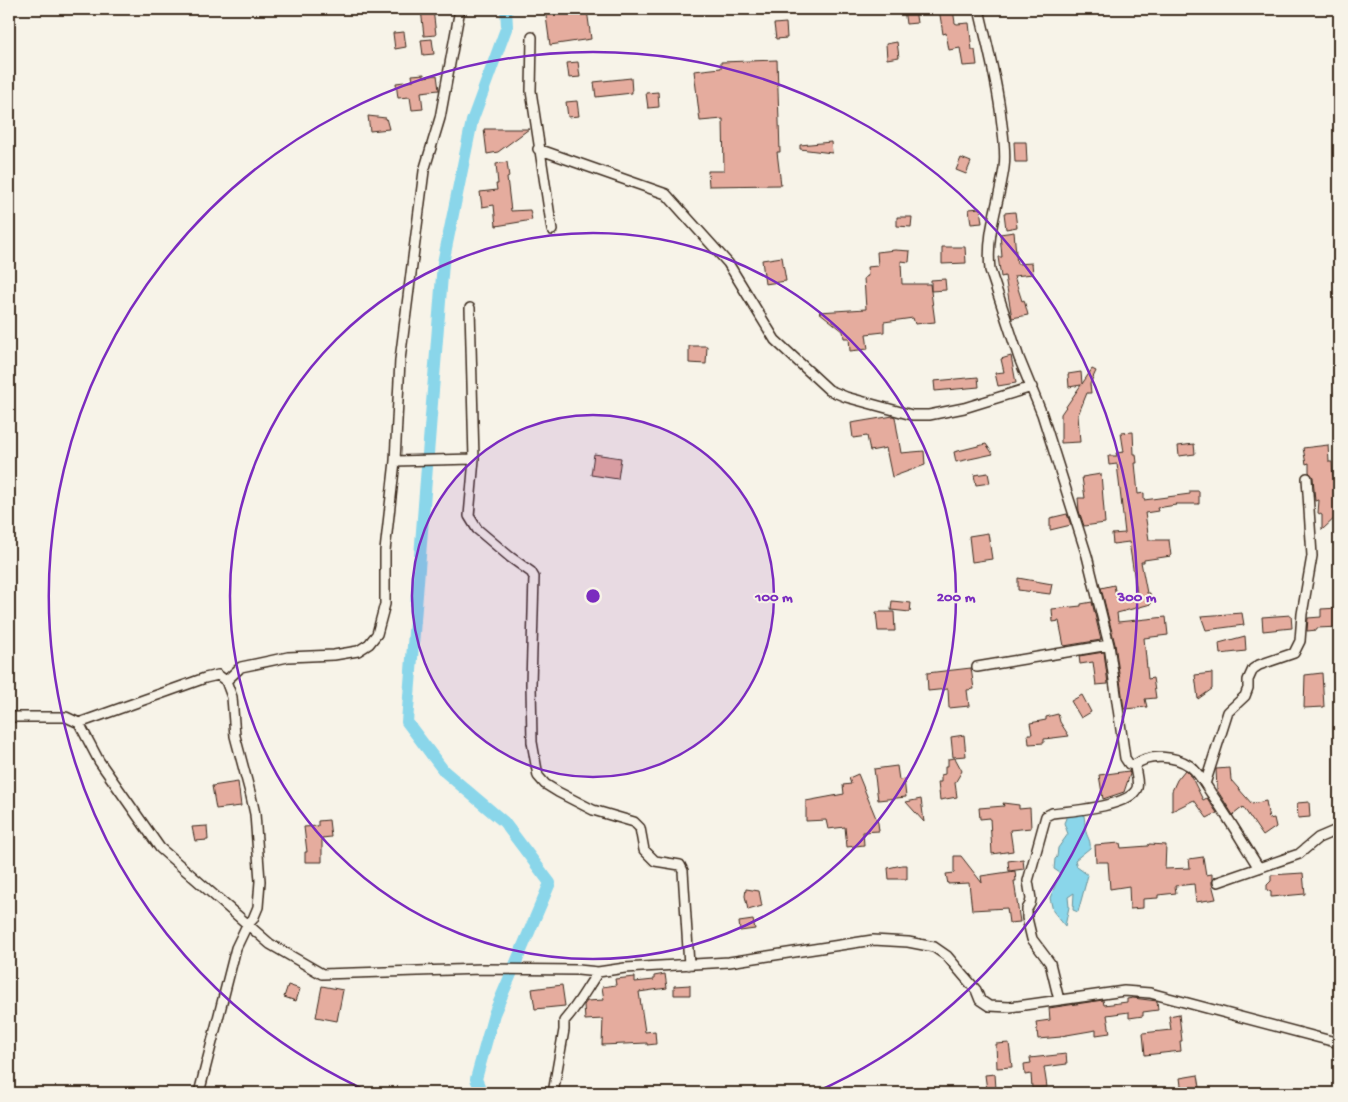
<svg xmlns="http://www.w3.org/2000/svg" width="1348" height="1102" viewBox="0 0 1348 1102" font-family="'Gochi Hand',sans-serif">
<rect width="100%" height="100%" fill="#f7f3e8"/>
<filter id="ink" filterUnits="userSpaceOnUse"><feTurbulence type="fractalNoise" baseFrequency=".02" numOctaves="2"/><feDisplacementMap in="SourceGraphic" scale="10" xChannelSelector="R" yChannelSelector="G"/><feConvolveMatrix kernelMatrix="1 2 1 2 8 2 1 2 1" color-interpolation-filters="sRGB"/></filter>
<g filter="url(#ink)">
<path fill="#8ad6ea" stroke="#6a9198" d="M1079,805C1086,814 1084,822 1086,832C1088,839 1091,841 1090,848L1075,860L1077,867L1088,875L1078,912L1073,910L1074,893L1068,897L1069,907L1065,926L1053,911L1050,898L1060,873L1054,869L1055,859L1057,857L1058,848L1068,834L1064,823L1069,811Z"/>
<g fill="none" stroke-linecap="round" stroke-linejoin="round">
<path stroke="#8ad6ea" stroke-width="12" d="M482,1093L476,1079L494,1014L550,883L504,822L444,771L407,722L443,263L472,121L507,26L506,9"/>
</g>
<path fill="#e5ac9e" stroke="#3b2a1e" d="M421,9H433L436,35L424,36Z
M545,9H562V12L587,10L591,39L550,45Z
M904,9H915L917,23L906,24Z
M939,9H953L955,23L957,24L969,23L972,50H975L977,65L963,66L960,48L949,50L946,33L943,34Z
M786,23L787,38L776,39L774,24Z
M404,32L406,47L395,49L393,33Z
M432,39L434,54L423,55L421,40Z
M897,42L899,57L887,59L886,44Z
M777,60L780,152H777L781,185L709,186L708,171H724L723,119L700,121L694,71L721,68V62Z
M578,62L580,77L569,78L567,63Z
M424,74V77L437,75L439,90L421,92L423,109L412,110L410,97L398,98L396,83L413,81L412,75Z
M631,78L632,93L596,97L594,82Z
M658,92L659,107L648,108L646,93Z
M577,101L579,116L568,117L566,102Z
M368,116L386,118L389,129L370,131Z
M484,129H529L498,152L487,154Z
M831,142L832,153L800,149V145Z
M1014,142H1026L1027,162H1015Z
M961,158L971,162L966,174L956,170Z
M507,162L509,177L507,178L511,211L530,210L532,220L496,226L494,205L482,207L480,192L497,190L496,184H498L496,164Z
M980,208L982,223L971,224L969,209Z
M1015,212L1017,227L1006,229L1004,213Z
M897,217H912L911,227L897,226Z
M1014,232L1017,264L1032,263L1033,274L1014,276L1022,301L1024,300L1028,315L1012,318L1005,276L1001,277L998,257H1002L1000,234Z
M942,247H965L966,263L942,264Z
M895,250L910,251L909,262L901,261L902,284H930L935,322L915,324L913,318L884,322V332L866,334L868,349L850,351L849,338H844L843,331L819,312L866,309L864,278L868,276L867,267L878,266L877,252Z
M782,257L786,281L765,284L762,260Z
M945,279L946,290L931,291V280Z
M689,346H707L706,364L689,363Z
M1011,356L1016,383L998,386L995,373L1004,372L1001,359Z
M1092,369L1096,371L1090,384L1091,393H1087L1078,415L1080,442L1061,443V414L1081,385L1069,387L1068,374L1081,372L1082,384Z
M978,377L979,387L935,391L934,381Z
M893,416L895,417L901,453L924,451L925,465L892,477L886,448L870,451L867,436L853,438L851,423Z
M1133,432L1134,454H1136L1137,463H1135L1138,494L1144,493V500L1190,494V491H1199V504H1175L1176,505L1157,508L1158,511L1145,513L1149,540H1169L1171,556L1144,560V562H1141L1147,593H1150L1151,604L1117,613L1118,622L1166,617L1168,635L1144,638L1148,679L1153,678L1156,698L1145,699L1147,707L1124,709L1115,644L1101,588L1114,585L1116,596L1137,594L1129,542L1113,544L1112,534L1125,533L1117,464L1109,465L1108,456H1117L1116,453L1124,452L1121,433Z
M986,444L993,454L956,462L954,452Z
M1194,444L1195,454L1179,456L1178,446Z
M1328,445L1329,462H1332L1333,476H1338L1339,514L1322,530V515L1318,513L1319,500L1315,501L1313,477L1309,472V463L1306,464L1303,448Z
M594,454L621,458L618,479L591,475Z
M988,473L990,483L976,485L974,475Z
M1101,474L1105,523L1084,526L1079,511L1078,498H1085L1082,477Z
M1067,514L1071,525L1050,530V518Z
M988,533L992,559L972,562L969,536Z
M1018,578L1052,584L1050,594L1018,590Z
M892,601L911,603L910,612L891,610Z
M1092,602L1101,640L1064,646L1059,621L1053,622L1052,609L1081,606V604Z
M1339,608V627L1317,628V630L1307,631L1308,618L1321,617V609Z
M876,612H894L895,631H878Z
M1242,613L1244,625L1206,630L1201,616Z
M1291,615L1292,628L1263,631L1262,617Z
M1245,636L1246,651L1220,654L1219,643Z
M1104,652L1108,684L1096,685L1093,662L1080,664L1079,656Z
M971,668L974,689L967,690L969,706L949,708L948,689L928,691L927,673Z
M1212,673V689L1198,699L1195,675Z
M1322,673L1324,707L1304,708L1305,675Z
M1082,695L1091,712L1081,718L1071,701Z
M1058,714L1060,722L1069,736L1044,739V743L1029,744L1028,734H1032L1030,723L1046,720V717Z
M964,735L966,756L953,757L951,737Z
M955,758L962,771L955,783L957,797L940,800L938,782H941V775L945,774V766H948V759Z
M897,766L899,780L904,779L906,797L878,800L874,769Z
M1230,768L1231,780L1252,804L1266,801L1269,819L1274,818L1276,827L1263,836L1243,807L1233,815L1217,790L1216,769Z
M1185,770L1190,774L1203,800L1207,798L1217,813L1207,818L1194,800L1172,811V791L1177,780Z
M1129,771L1130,774L1124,792L1103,799L1099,775Z
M858,774L878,823L879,831L863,832L864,845L847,847L845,827L828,829L826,820L806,821V801L844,794L843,785L851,784L849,778Z
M238,782L241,806L216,809L212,786Z
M921,799L924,822L906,802Z
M1309,802L1310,817L1298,818L1297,803Z
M1003,803L1019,805V809L1030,808L1031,828L1010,830L1013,851L992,854L990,818L980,819L979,808L1004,806Z
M329,820L331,837L322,838V862H305V852H307L304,827L318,826V821Z
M207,826L208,840L195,841L192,827Z
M1120,843L1121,848L1148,846L1149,844L1166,845L1165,869L1190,868L1189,859L1203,857L1206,875L1212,874V884L1216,899L1196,902L1194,884L1175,886L1176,893L1158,895V898L1143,899V908L1130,909L1129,886L1110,889L1108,862H1096L1095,845Z
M954,856H961L982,883L981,876L1015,871L1016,881H1014L1020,922L1009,923L1007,908L972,910L969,883L948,884L946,874L954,873Z
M1023,859L1024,869L1009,871L1008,861Z
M902,865H907V879H889L888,868Z
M1303,873L1305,894L1271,897V892L1267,890V885L1271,881V875Z
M746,889L759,891L762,906L748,910L745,896Z
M753,920L755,929L740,931L739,922Z
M665,974L667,988L639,992L645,1032L655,1031L656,1044L647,1045V1043L602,1045L603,1019L585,1020L584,1005L587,1001L604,1000L602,987L616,985L615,979L635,977V982L654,980V976Z
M288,985L300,989L296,1001L284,997Z
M562,985L565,1006L535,1009L532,989Z
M690,985V995H674V986Z
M322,986L343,990L337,1021L316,1017Z
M1133,998L1157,1001L1158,1010L1143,1012V1016L1129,1018V1012L1107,1015L1110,1033L1096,1035V1030L1061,1036V1037L1038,1039L1036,1022L1050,1020L1049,1008L1103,1000L1104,1005L1127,1002V999Z
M1179,1014L1182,1041H1180L1181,1051L1145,1055L1143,1033L1171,1030L1169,1016Z
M1009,1043L1012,1067L997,1068L996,1044Z
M1066,1054L1067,1064L1044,1067L1047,1087L1032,1088L1031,1074L1025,1075L1024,1064L1031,1063L1030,1058Z
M995,1074L996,1089L987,1090L985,1075Z
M1198,1075L1201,1093H1182L1180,1078Z"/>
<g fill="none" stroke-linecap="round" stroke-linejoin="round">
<g stroke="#3b2a1e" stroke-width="12">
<path id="minor" d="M979,9C988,48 998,86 1002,125C1004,139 1006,154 1004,168C999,204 986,232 990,270L1019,358L1042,414L1087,556L1109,645L1125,758L1129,764L1135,765
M532,37L531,91L552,230
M538,149L666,194L728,263L775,340L829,390L846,397L912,415H929L964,408L1032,387
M470,308L474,459L469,516L477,529L510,557L531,572L534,577L531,684L532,742L538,776L545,784L558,792L593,810L634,822L640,828L644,850L655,861L680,865L683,871L689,965
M395,461L474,459
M977,667L1109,645
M226,681L241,667L288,657L334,655L358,651L369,644L377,634L385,604V551L395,461L400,360L424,171L440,118L460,9
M9,717H66L79,723L99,761L160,848L270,944L322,974L482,969L578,970L598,972L625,968L729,962L873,940L908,942L934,947L947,956L976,990L980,1000L989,1006L1010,1007L1124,991L1150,993L1339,1043
M79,723L205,678L218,675L226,681L232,697L235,736L251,796L255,814L260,881L258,907L253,919L247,925L236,948L199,1093
M1205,784L1228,712L1245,696L1248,688V680L1253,669L1259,665L1294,653L1300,641L1302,614L1312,556L1307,478
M1218,882L1299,854L1318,838L1339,829
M1059,1000L1050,963L1032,939L1027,918V909L1030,904L1031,899L1028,881L1046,816L1052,813C1070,811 1130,807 1137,788C1139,781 1135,772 1135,765C1149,753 1176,756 1190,766C1199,773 1205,784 1211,793C1228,817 1243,843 1259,868
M553,1093L564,1030V1021C577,1007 587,988 598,972"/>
</g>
<use href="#minor" stroke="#f7f3e8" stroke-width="9"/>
</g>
</g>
<circle cx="593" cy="596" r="181" fill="#7b2cbf" fill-opacity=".12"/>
<g fill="none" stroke="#7b2cbf" stroke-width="2.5">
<circle cx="593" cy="596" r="181"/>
<circle cx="593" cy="596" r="363"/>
<path d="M372 1093A544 544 0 1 1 814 1093"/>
</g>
<circle cx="593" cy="596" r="8" fill="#7b2cbf" stroke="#f7f3e8" stroke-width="2.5"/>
<g font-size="15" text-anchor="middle" font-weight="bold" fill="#7b2cbf" stroke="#f7f3e8" stroke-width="4" stroke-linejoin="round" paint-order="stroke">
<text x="774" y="601">100 m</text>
<text x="956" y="601">200 m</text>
<text x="1137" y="601">300 m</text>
</g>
<rect width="1348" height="1102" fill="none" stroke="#f7f3e8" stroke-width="30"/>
<rect x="15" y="15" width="1318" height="1072" fill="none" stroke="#3b2a1e" stroke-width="2" filter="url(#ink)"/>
</svg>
